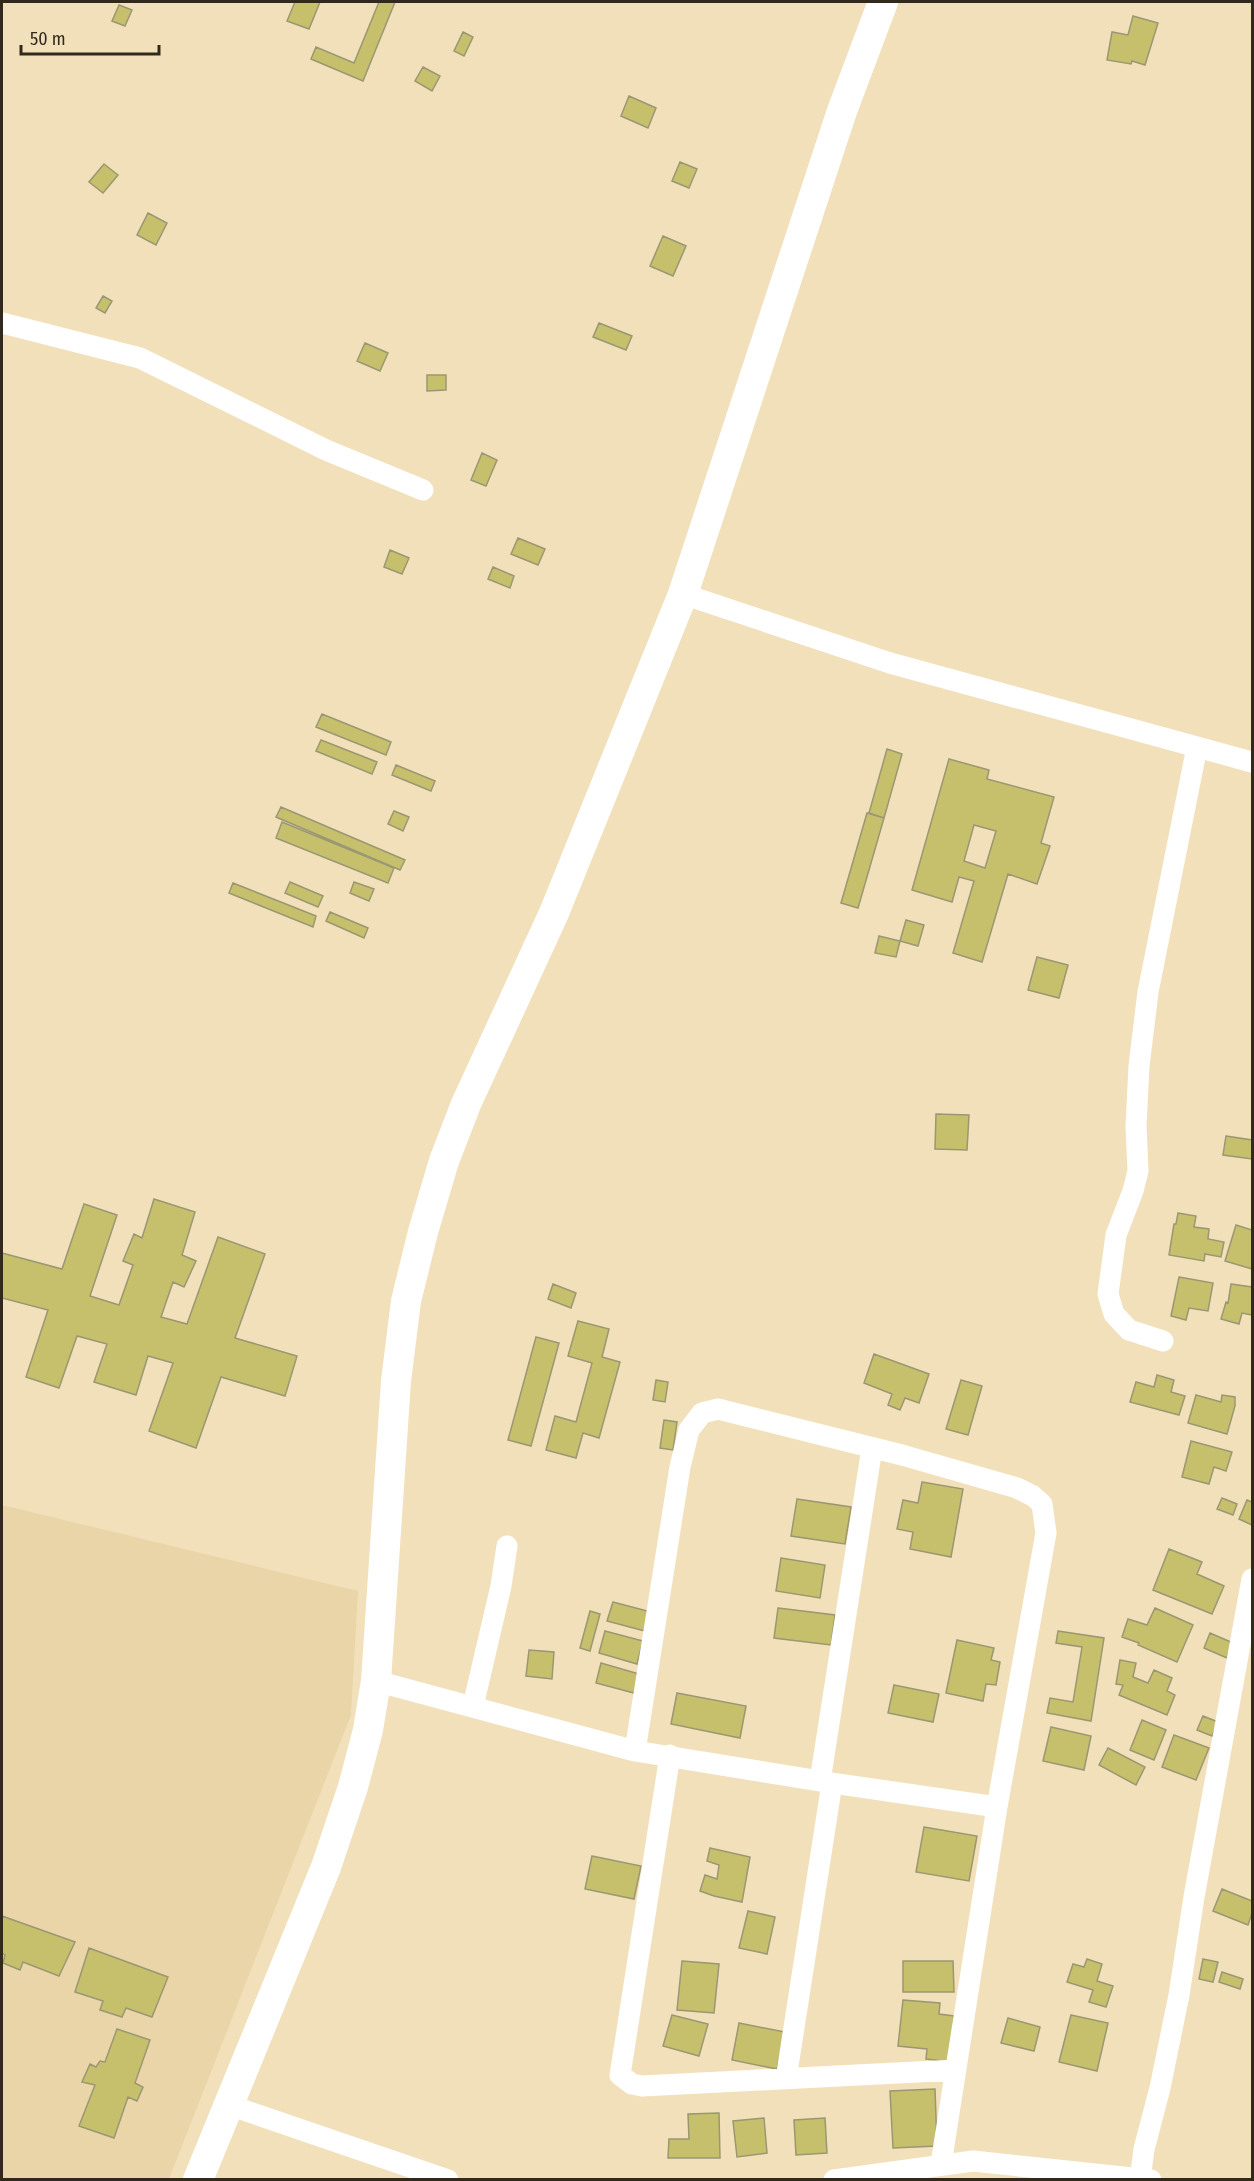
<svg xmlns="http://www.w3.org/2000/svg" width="1254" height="2181" viewBox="0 0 1254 2181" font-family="'Fira Sans Condensed',sans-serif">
<rect width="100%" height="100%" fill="#f2e0bb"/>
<path fill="#ead5a9" d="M2,1505L358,1591L351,1715L169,2179L2,2180Z"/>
<path fill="#c6c06d" stroke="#9a9772" stroke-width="1.5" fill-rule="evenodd" d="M295,2H320L309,29L287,21Z
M379,2H395L363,81L311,59L316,47L354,63Z
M119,5L132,10L125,26L112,21Z
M1133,16L1158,23L1145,65L1132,61L1131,64L1107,60L1112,32L1128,35Z
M463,32L473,37L464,56L454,51Z
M423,67L440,76L432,91L415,81Z
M629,96L656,108L648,128L621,116Z
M680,162L697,169L689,188L672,181Z
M104,164L118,175L103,193L89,182Z
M148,213L167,223L156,245L137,235Z
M663,236L686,246L673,276L650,266Z
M103,296L112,301L105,313L96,308Z
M599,323L632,336L626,350L593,337Z
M365,343L388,353L380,371L357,361Z
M427,375H446V390L427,391Z
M482,453L497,460L486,486L471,480Z
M518,538L545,549L538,565L511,554Z
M390,550L409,558L402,574L384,567Z
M493,567L514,576L510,588L488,579Z
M322,714L391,742L386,755L316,727Z
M321,740L377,762L372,774L316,751Z
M887,749L902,754L884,818L869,813Z
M949,759L989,770L987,779L1054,797L1041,843L1050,846L1037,884L1008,874L982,962L953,953L974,881L959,877L952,902L912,890ZM974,825L996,831L985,868L964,861Z
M396,765L435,781L431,791L392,775Z
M281,807L405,860L400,870L276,817Z
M394,811L409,817L403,831L388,824Z
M867,813L884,818L858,908L841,903Z
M282,822L394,868L388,883L276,838Z
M290,882L323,896L318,907L285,893Z
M354,882L374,889L369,901L350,893Z
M233,883L316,916L313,927L229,893Z
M330,912L368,928L364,938L326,921Z
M906,920L924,925L918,946L900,941Z
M879,936L900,941L896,957L875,953Z
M1037,957L1068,965L1059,998L1028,990Z
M936,1114L969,1115L967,1150L935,1149Z
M1226,1136L1252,1140V1159L1223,1155Z
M154,1199L195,1212L182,1255L196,1261L184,1287L173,1282L161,1317L187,1324L218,1237L265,1254L235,1338L297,1356L285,1396L221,1377L196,1448L149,1431L173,1363L148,1356L136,1395L94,1382L107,1344L77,1336L59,1388L26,1377L48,1310L2,1298V1253L62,1269L84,1204L117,1215L90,1296L119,1305L133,1265L123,1261L134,1234L142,1238Z
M1178,1213L1196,1216L1194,1227L1209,1229L1208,1239L1224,1242L1221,1257L1205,1254L1204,1261L1169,1255L1174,1224H1176Z
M1236,1225L1252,1230V1269L1225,1261Z
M1179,1277L1213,1283L1208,1311L1189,1308L1186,1320L1171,1316Z
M553,1284L576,1293L571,1308L548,1299Z
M1231,1284L1252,1287V1315L1242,1313L1239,1324L1221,1319L1226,1302L1228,1303Z
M578,1321L609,1329L602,1357L620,1362L599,1438L583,1433L576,1458L546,1450L555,1416L576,1422L592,1363L568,1356Z
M536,1337L559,1343L531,1446L508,1440Z
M874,1354L929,1374L919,1403L905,1398L900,1410L888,1405L892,1394L864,1383Z
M1157,1375L1174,1380L1171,1392L1185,1396L1179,1415L1130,1402L1136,1382L1154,1387Z
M656,1380L668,1382L665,1402L653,1400Z
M961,1380L982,1386L968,1435L946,1429Z
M1196,1395L1221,1402L1222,1395L1235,1397V1406L1227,1434L1188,1423Z
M664,1420L677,1422L673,1450L660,1448Z
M1191,1441L1232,1452L1226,1471L1214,1467L1209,1484L1182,1477Z
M922,1482L963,1489L951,1557L910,1549L913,1532L897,1529L903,1500L918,1503Z
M1222,1498L1237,1504L1233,1515L1217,1509Z
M797,1499L851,1507L845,1544L791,1536Z
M1247,1500L1252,1502V1525L1239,1519Z
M1169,1549L1202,1562L1197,1574L1224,1586L1212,1614L1153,1590Z
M781,1558L825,1565L820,1598L776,1591Z
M613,1602L651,1612L645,1631L607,1621Z
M778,1608L835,1615L831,1645L774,1638Z
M1155,1608L1193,1625L1177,1662L1138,1645L1139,1643L1122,1637L1128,1619L1147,1625Z
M590,1611L600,1614L590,1651L580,1648Z
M605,1631L643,1641L637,1664L599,1653Z
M1058,1631L1104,1638L1091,1721L1047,1713L1050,1698L1073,1702L1082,1647L1056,1643Z
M1210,1633L1233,1643L1227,1658L1204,1648Z
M957,1640L994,1648L991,1660L1000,1662L996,1685L986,1684L983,1701L946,1693Z
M529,1650L554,1652L552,1679L526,1676Z
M1120,1660L1136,1663L1133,1677L1148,1683L1154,1670L1172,1678L1167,1691L1175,1695L1167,1715L1119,1695L1123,1685L1116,1684Z
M601,1663L639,1674L634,1693L596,1683Z
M894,1685L939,1694L933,1722L888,1713Z
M677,1693L746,1706L740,1738L671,1724Z
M1203,1716L1218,1722L1212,1736L1197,1730Z
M1142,1720L1166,1730L1154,1760L1130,1750Z
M1051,1727L1091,1736L1084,1770L1043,1761Z
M1174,1735L1209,1748L1196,1780L1162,1767Z
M1108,1748L1145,1767L1136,1785L1099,1765Z
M924,1827L977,1836L969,1881L916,1872Z
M710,1848L750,1857L742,1902L714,1896L700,1891L705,1875L717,1879L719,1865L707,1861Z
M592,1856L641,1866L634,1899L585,1889Z
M1222,1889L1252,1901V1913L1248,1925L1213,1911Z
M748,1911L775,1917L767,1954L739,1948Z
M2,1916L75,1942L59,1976L23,1962L20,1970L3,1963L5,1955L2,1953Z
M89,1948L168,1977L152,2017L126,2008L122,2017L100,2010L103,2001L75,1992Z
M1087,1959L1102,1964L1097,1981L1113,1986L1106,2007L1089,2002L1093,1990L1067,1982L1073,1964L1084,1967Z
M1203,1959L1218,1962L1213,1982L1199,1979Z
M682,1961L719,1964L714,2013L677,2010Z
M903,1961H953L954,1992H903Z
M1222,1972L1243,1979L1240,1989L1219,1982Z
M903,2000L940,2003L939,2014L954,2016L950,2062L926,2059L927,2049L898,2046Z
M672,2015L708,2024L699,2056L663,2046Z
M1071,2015L1108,2023L1097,2071L1059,2062Z
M1008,2018L1040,2027L1034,2051L1001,2043Z
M739,2023L785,2032L777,2069L732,2060Z
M117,2029L150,2040L135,2083L143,2087L137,2101L128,2097L114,2138L79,2126L95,2085L82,2082L90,2064L96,2067L100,2061L105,2062Z
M935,2089L937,2146L893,2148L890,2091Z
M719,2113L720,2158H668L669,2139H689L688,2114Z
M764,2118L767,2153L737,2157L733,2121Z
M825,2118L827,2153L796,2155L794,2120Z"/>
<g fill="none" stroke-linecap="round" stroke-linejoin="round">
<path stroke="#fff" stroke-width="21" d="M2,323L140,358L326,450L423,490
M683,594L890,663L1252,762
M1163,1341L1129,1330L1114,1314L1108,1294L1116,1235L1133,1191L1138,1171L1136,1126L1139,1066L1148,992L1197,747
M376,1681L635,1751L832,1783L997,1807
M473,1706L501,1586L507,1546
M635,1751L680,1467L689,1430L702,1413L718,1409L902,1455L1017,1488L1033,1496L1042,1504L1046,1533L997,1807L941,2164
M670,1755L620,2075L632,2084L642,2086L956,2070
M820,1781L872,1448
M786,2079L832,1783
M229,2105L448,2180
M834,2180L973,2161L1151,2180
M1140,2180L1144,2149L1160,2088L1179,1995L1194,1897L1252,1579"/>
<path stroke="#fff" stroke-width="30" d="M198,2180L326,1867L353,1787L368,1730L376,1681L396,1381L406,1301L423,1232L444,1161L466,1104L554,913L683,594L842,111L883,2"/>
</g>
<rect width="1254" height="2181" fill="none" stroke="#312a1c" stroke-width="6"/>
<path d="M21 45v9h138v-9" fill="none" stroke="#312a1c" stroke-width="3"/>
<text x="30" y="45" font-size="18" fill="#312a1c" stroke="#f2e0bb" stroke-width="4.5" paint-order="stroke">50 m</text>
</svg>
